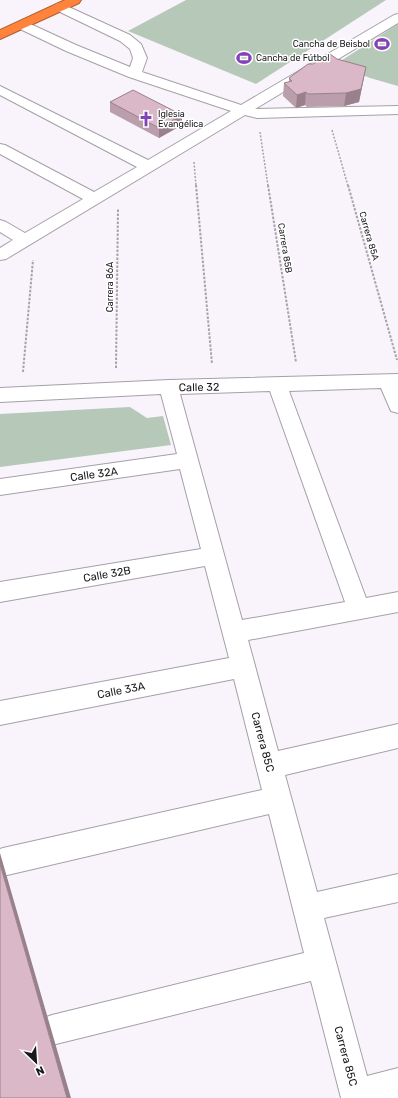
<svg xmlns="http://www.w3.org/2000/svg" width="398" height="1098" viewBox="0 0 398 1098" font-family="Rubik,sans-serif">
<rect width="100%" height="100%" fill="#f9f4fb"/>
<path fill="#b6c9b8" d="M186,0H386L256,84L128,31Z
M398,24V86L370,78L336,64Z
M130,407L147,418L163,416L171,445L0,467V414Z"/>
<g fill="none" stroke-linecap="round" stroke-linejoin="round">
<g stroke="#a5a0a7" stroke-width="2">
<path id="minor" d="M60,3L130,35L141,44L147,58L142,72L241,105L394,15L398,14V23L255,109L398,106V114L257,118L245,115L6,259L0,260V248L13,240L0,232V220L6,222L25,233L83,199L0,154V144L5,145L94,192L137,167L0,95V86L148,160L231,111L129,77L66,51L18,28L16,25L18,22H26L76,45L130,67L133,58L130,49L120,41L56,10L54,7L56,4Z
M398,374V413L391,411L381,388L289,391L366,598L398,592V612L248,640L278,751L398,724V748L285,775L317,892L398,874V902L324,918L367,1076L398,1068V1098H341L311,981L52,1045L41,1041L37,1030L41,1019L52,1015L304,953L269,814L3,876L0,875V849L3,848L262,790L234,679L0,725V701L229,658L205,566L0,602V582L201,549L180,469L0,495V479L177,454L161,394L0,402V388L169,380ZM270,391L345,602L242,620L180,394Z"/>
</g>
<g stroke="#af5e2f" stroke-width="2">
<path id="highway" d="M65,0H81L79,3L0,39V30Z"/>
</g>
<path stroke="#a7a3a9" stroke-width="1.5" stroke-dasharray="2 1.5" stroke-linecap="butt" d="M332,130L348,186
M260,132L268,186
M194,162L196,186"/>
<path stroke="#a7a3a9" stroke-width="2" stroke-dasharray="2.5 1.5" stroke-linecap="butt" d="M196,185L212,364
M268,185L296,362
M348,185L397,360
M116,368L118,209
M23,372L33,260"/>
<use href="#minor" fill="#fff" fill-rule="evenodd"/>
<use href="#highway" fill="#ff833a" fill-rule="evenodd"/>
</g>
<path fill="#bb9eab" d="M337,59L366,67L359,102L344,106L307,107L305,105L296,108L283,96L284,83L289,82V78L313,64Z
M110,102L182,115V125L159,138L110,112Z"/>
<path fill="#99818b" d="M366,67L359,102L344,106L346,93Z
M306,92L305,105L296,108L297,95Z
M182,115V125L159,138V128Z
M0,853L71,1098H67L0,864Z"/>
<path fill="#dab8c7" stroke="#99818b" d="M330,54L337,59L366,67L361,89L346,93L308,94L306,92L297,95L284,83L292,81L289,78L308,64H313Z
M133,90L182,115L159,128L110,102Z
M0,864L67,1098H0Z"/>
<defs>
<g id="stadium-bare" transform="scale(1.2)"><path d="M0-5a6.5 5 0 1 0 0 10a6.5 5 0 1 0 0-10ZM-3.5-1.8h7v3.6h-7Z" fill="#8342b7" stroke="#fff" stroke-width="2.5" paint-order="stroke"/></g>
<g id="church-bare" transform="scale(1.2)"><path d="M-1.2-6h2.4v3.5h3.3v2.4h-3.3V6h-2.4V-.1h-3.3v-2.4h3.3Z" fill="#8342b7" stroke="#fff" stroke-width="2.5" paint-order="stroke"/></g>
</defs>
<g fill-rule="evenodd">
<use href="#stadium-bare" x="382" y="44"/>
<use href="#stadium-bare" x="244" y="58"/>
<use href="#church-bare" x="146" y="119"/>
</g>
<g text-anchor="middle" stroke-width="3" stroke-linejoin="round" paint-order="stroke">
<g font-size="9" fill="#1a181b" stroke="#fff" text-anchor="start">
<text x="370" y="47" text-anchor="end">Cancha de Beisbol</text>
<text x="256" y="61">Cancha de Fútbol</text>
<text x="158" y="117">Iglesia<tspan x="158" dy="10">Evangélica</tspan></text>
</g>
<g font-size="9" fill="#1a181b" stroke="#fff">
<text transform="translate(369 236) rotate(74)" y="3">Carrera 85A</text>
<text transform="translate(285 248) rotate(81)" y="3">Carrera 85B</text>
<text transform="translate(110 287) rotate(-90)" y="3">Carrera 86A</text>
</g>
<g font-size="11" fill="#1a181b" stroke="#fff">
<text transform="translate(199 387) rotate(-1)" y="4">Calle 32</text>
<text transform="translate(94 474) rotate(-8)" y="4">Calle 32A</text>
<text transform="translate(107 574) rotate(-10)" y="4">Calle 32B</text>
<text transform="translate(121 690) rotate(-11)" y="4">Calle 33A</text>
<text transform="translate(263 742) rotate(75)" y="4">Carrera 85C</text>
<text transform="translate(346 1056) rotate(75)" y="4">Carrera 85C</text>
</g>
</g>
<g transform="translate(36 1062) rotate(155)" stroke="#ffffff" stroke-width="3" paint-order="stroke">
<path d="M0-3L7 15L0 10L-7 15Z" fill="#1a181b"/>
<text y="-6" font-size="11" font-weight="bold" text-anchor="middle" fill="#1a181b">N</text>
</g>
</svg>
